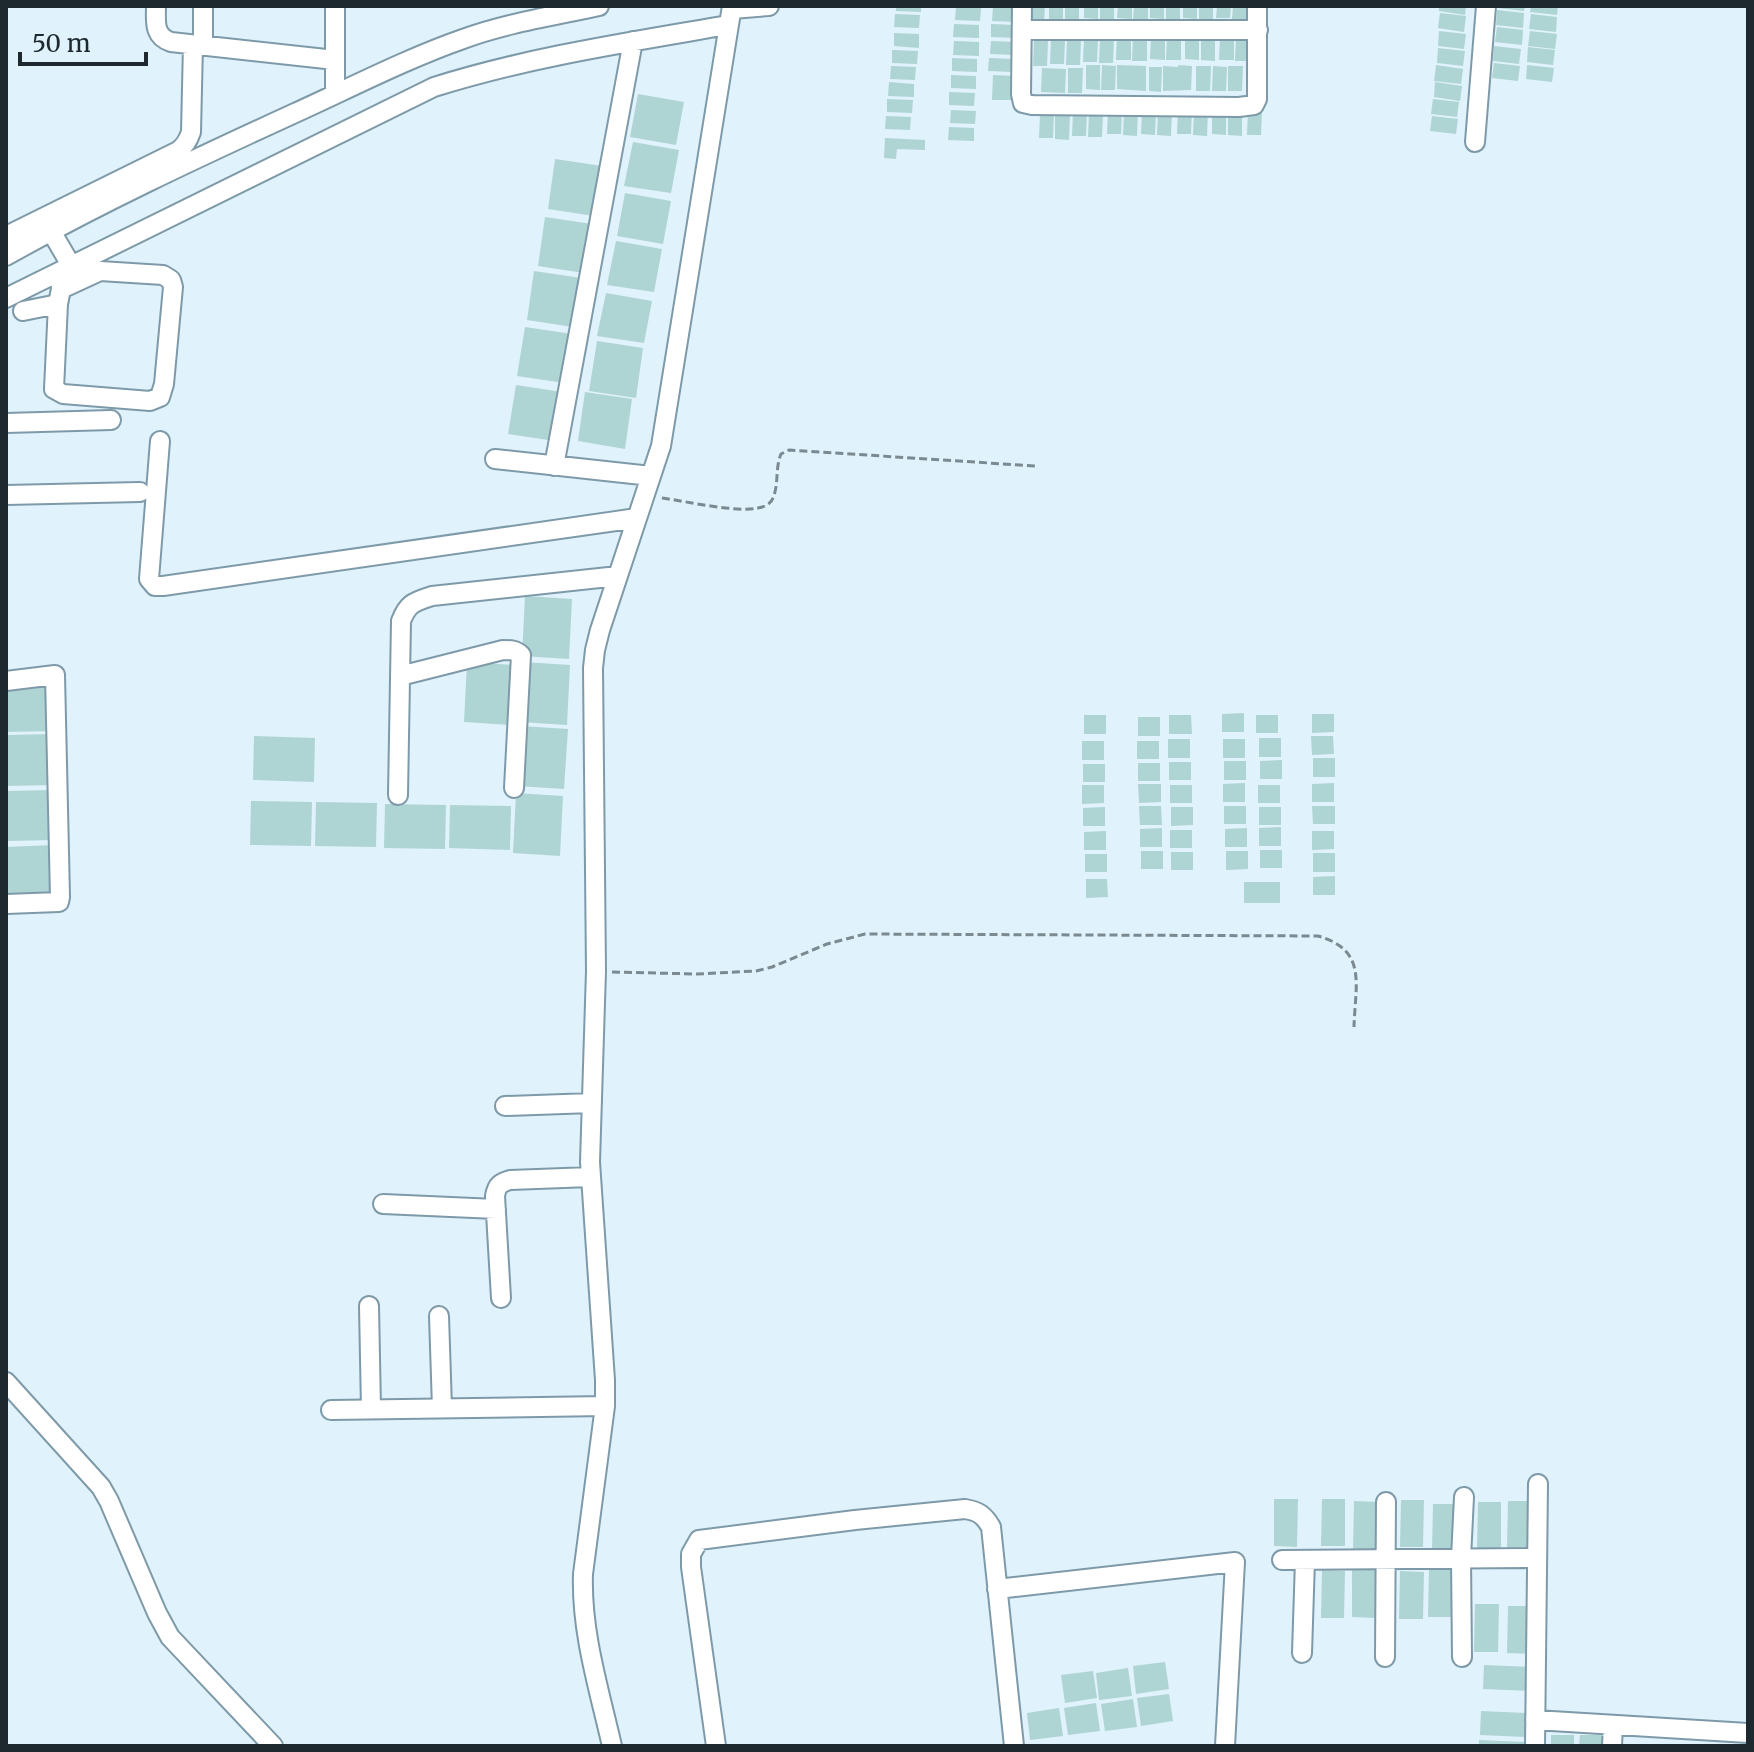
<svg xmlns="http://www.w3.org/2000/svg" width="1754" height="1752" viewBox="0 0 1754 1752" font-family="Merriweather,serif">
<rect width="100%" height="100%" fill="#e0f2fb"/>
<path fill="#afd4d4" d="M896,6H921V12L896,11Z
M1031,6H1045L1044,22L1030,21Z
M1049,6H1063V20H1049Z
M1065,6H1079V21H1065Z
M1084,6H1098V19L1084,18Z
M1100,6H1114V20L1100,19Z
M1118,6H1132V19L1117,18Z
M1134,6H1148V19H1133Z
M1150,6H1164V19L1150,18Z
M1166,6H1180V20H1166Z
M1183,6H1197V19L1183,18Z
M1199,6H1213V20L1199,19Z
M1217,6H1231L1230,18H1216Z
M1233,6H1247L1246,20L1232,19Z
M1439,6H1466L1465,15L1439,11Z
M1498,6H1525L1524,11L1498,8Z
M1531,6H1558L1557,15L1530,12Z
M956,7L981,8L980,21L955,20Z
M993,7L1018,8L1017,22L992,21Z
M1497,10L1524,13L1523,28L1496,25Z
M1440,13L1466,16L1464,32L1438,28Z
M895,14L920,15L919,28L894,27Z
M1531,14L1557,17L1556,32L1529,29Z
M954,24L979,25V38L953,37Z
M991,24L1016,25V38L991,37Z
M1497,27L1523,30L1522,45L1495,42Z
M1439,31L1466,34L1464,49L1438,46Z
M1530,31L1557,34L1555,49L1528,46Z
M894,33L919,34V48L894,46Z
M1117,35L1131,36V60H1116Z
M1151,35H1165V60L1150,59Z
M1167,35L1181,36V60H1166Z
M1185,35H1199V60L1185,59Z
M1220,35L1234,36V60H1219Z
M1133,36L1147,37V61H1132Z
M1201,36H1215V61L1201,60Z
M1236,36L1250,37L1249,61H1235Z
M1084,37L1098,38L1097,62H1083Z
M1100,38H1114L1113,63H1099Z
M1051,39L1065,40L1064,64H1050Z
M1067,40L1081,41L1080,65H1066Z
M954,41L979,42V56L953,55Z
M991,41L1016,42L1015,55L990,54Z
M1034,41H1048L1047,66H1033Z
M1494,46L1521,49L1519,64L1493,61Z
M1528,47L1555,50L1553,65L1527,62Z
M1438,48L1465,51L1463,66L1437,63Z
M892,50L918,51L917,64L892,63Z
M952,58L977,59V72L952,71Z
M989,58L1014,59L1013,72L988,71Z
M1494,63L1520,66L1518,81L1492,78Z
M1086,65H1100V90L1086,89Z
M1102,65L1116,66L1115,90H1101Z
M1117,65L1146,66V91L1117,89Z
M1178,65L1192,66L1191,90L1163,91V66L1178,67Z
M1436,65L1463,69L1461,84L1434,81Z
M1527,65L1554,68L1552,82L1526,79Z
M891,66L916,67L915,80L890,79Z
M1196,66H1211L1210,91H1196Z
M1213,66L1227,67L1226,91H1212Z
M1228,66H1243L1242,91H1228Z
M1149,67H1162L1161,92L1149,91Z
M1042,68L1066,69L1065,93L1041,92Z
M1068,68H1083L1082,93H1068Z
M951,75L976,76V89L951,88Z
M993,75L1016,76V100H992Z
M889,82L914,84V97L888,96Z
M1435,82L1462,86L1460,101L1434,97Z
M949,92L975,93L974,106L949,105Z
M638,94L684,102L676,145L630,137Z
M887,99L913,100L912,113L887,112Z
M1433,99L1459,102L1457,117L1431,114Z
M1108,109L1122,110L1121,134H1107Z
M1178,109L1192,110L1191,134H1177Z
M1212,109L1226,110V135L1212,134Z
M951,110L976,111L975,124L950,123Z
M1142,110H1156L1155,135L1141,134Z
M1248,110L1262,111L1261,135H1247Z
M1073,111H1087L1086,136H1072Z
M1124,111H1138L1137,136L1123,135Z
M1158,111H1172L1171,136L1157,135Z
M1194,111H1208L1207,136L1193,135Z
M1228,111H1242V136L1228,135Z
M1089,112L1103,113L1102,137H1088Z
M1040,114H1054L1053,138H1039Z
M1055,115H1070L1069,140L1055,139Z
M886,116L911,117L910,130L885,129Z
M1432,116L1458,119L1456,134L1430,131Z
M949,127L974,128V141L948,140Z
M885,138L925,140V150L897,149L896,159L884,158Z
M633,142L679,150L671,193L624,186Z
M555,159L602,166L594,216L548,209Z
M625,193L671,201L663,244L617,236Z
M545,217L592,224L584,273L538,266Z
M616,241L662,249L654,292L607,285Z
M534,271L581,278L573,327L527,320Z
M606,293L652,301L644,343L597,336Z
M525,327L572,334L564,383L517,376Z
M597,341L643,348L636,398L589,391Z
M516,385L562,392L555,441L508,434Z
M585,392L632,399L625,449L578,441Z
M525,596L572,599L569,659L522,656Z
M467,662L514,665L510,725L464,722Z
M523,662L570,665L567,725L520,722Z
M53,681L54,731L6,732V682Z
M1244,713V732H1222V714Z
M1312,714H1334V732L1312,733Z
M1084,715H1106V734H1084Z
M1169,715H1191L1192,734H1169Z
M1256,715H1278V733H1256Z
M1138,717H1160V736H1138Z
M521,726L568,729L564,789L517,786Z
M53,734L54,785L6,786V735Z
M254,736L315,738L314,782L253,780Z
M1311,736H1333L1334,754L1312,755Z
M1259,738H1281V757H1259Z
M1168,739H1190V758H1168Z
M1223,739H1245V758H1223Z
M1082,741H1104V760H1082Z
M1137,741H1159V759H1137Z
M1313,758H1335V777H1313Z
M1282,760V779H1260V761Z
M1224,761H1246V780H1224Z
M1169,762H1191V780H1169Z
M1138,763H1160V781H1138Z
M1083,764H1105V782H1083Z
M1245,783V802H1223V784Z
M1334,783V802H1312V784Z
M1138,784H1161V802L1139,803Z
M1082,785H1104V803L1082,804Z
M1170,785H1192V803H1170Z
M1258,785H1280V803H1258Z
M53,790L54,840L6,841V791Z
M516,793L563,796L560,856L513,853Z
M251,801L312,802L311,846L250,845Z
M316,802L377,803L376,847L315,846Z
M385,804L446,805L445,849L384,848Z
M450,805L511,806L510,850L449,848Z
M1139,806H1161L1162,825H1140Z
M1224,806H1246V824H1224Z
M1312,806H1335V824H1313Z
M1105,807V826H1083V808Z
M1171,807H1193V825L1171,826Z
M1259,807H1281V825H1259Z
M1281,827V846H1259V828Z
M1162,828V847H1140V829Z
M1247,828V847H1225V829Z
M1170,830H1192V848H1170Z
M1106,831V850H1084V832Z
M1312,831H1334V849L1312,850Z
M54,845L55,896L6,897V847Z
M1260,850H1282V868H1260Z
M1141,851H1163V869H1141Z
M1226,851H1248V869L1226,870Z
M1171,852H1193V870H1171Z
M1313,853H1335V872H1313Z
M1085,854H1107V872H1085Z
M1335,876V895H1313V877Z
M1086,879H1107L1108,897L1086,898Z
M1244,882H1280V903H1244Z
M1274,1499H1298L1297,1547L1274,1546Z
M1322,1499H1345V1546H1321Z
M1401,1500H1424L1423,1547H1400Z
M1354,1501L1378,1502L1377,1549H1353Z
M1508,1501H1532L1531,1549L1507,1548Z
M1478,1502H1501V1549H1477Z
M1433,1504H1456V1552L1432,1551Z
M1429,1569L1453,1570L1452,1617H1428Z
M1322,1570L1345,1571L1344,1618H1321Z
M1352,1570H1376L1375,1618L1352,1617Z
M1400,1571L1424,1572L1423,1619H1399Z
M1475,1604H1499L1498,1652H1474Z
M1508,1606H1532L1531,1654L1507,1653Z
M1165,1662L1169,1689L1136,1694L1133,1666Z
M1484,1665L1531,1667L1530,1691L1483,1689Z
M1128,1668L1132,1696L1099,1700L1096,1673Z
M1093,1671L1097,1698L1065,1703L1061,1675Z
M1169,1694L1173,1721L1141,1726L1137,1698Z
M1133,1699L1137,1727L1105,1731L1101,1704Z
M1096,1703L1100,1731L1068,1735L1064,1708Z
M1059,1708L1063,1736L1030,1740L1027,1713Z
M1481,1711L1528,1713L1527,1737L1480,1735Z
M1551,1735H1574V1746H1551Z
M1580,1735H1603V1746H1579Z
M1479,1740L1526,1742V1746H1479Z"/>
<g fill="none" stroke-linecap="round" stroke-linejoin="round">
<g stroke="#7e9aa9" stroke-width="22">
<path id="minor" d="M156,6C156,21 153,36 171,42L335,60
M1022,6L1021,94L1023,103L1032,105L1239,107L1254,105L1257,99V6
M732,9L769,6
M1022,30H1258
M203,46V6
M335,93V6
M1475,142L1486,6
M51,231L72,267
M6,236L178,151C185,146 188,141 191,132L193,45
M6,256C100,203 197,158 295,113C350,88 406,59 463,39C506,23 554,16 599,6
M60,272L61,289L58,304L54,389L63,394L150,401L160,397L164,384L173,287L171,280L163,275L100,271L61,289
M6,298L434,87C529,57 630,42 728,25
M23,311L58,304
M6,423L111,420
M160,441L149,579L155,586H163L637,518
M495,459L651,476
M554,466L633,41
M6,495L140,492
M400,676L503,650C511,650 516,650 521,655L514,788
M6,681L55,675L60,897L59,902L6,904
M398,795L401,621C408,603 414,602 432,596L618,576
M505,1106L592,1103
M383,1204L496,1209
M501,1298L495,1196C497,1185 500,1183 510,1180L591,1177
M369,1306L371,1409
M439,1316L442,1408
M6,1382L101,1487L109,1501L157,1613L170,1637L273,1746
M331,1410L605,1406
M1282,1560L1536,1558
M997,1589L1235,1562L1225,1746
M1302,1653L1305,1560
M1385,1657L1386,1502
M1462,1657L1461,1558L1464,1497
M1535,1720L1748,1733
M612,1746C599,1689 581,1632 583,1574L605,1406V1380L590,1162L596,971L593,668L595,650L600,630L661,446L732,6
M716,1746L691,1567V1554L699,1540L855,1520L965,1509C978,1511 984,1515 991,1527L1014,1746
M1535,1746L1538,1484
M1612,1746L1613,1725"/>
</g>
<path stroke="#7b8a91" stroke-width="3" stroke-dasharray="8 4" stroke-linecap="butt" d="M662,498C685,501 737,513 758,508C764,507 771,504 773,498C779,484 775,468 781,454L789,450L1035,466
M612,972L697,974L756,971L772,967L827,944L865,934L1318,936C1368,950 1355,985 1354,1027"/>
<use href="#minor" stroke="#fff" stroke-width="18"/>
</g>
<rect width="1754" height="1752" fill="none" stroke="#1e292f" stroke-width="16"/>
<path d="M20 52v12h126v-12" fill="none" stroke="#1e292f" stroke-width="4"/>
<text x="32" y="52" font-size="24" fill="#1e292f" stroke="#e0f2fb" stroke-width="6" paint-order="stroke">50 m</text>
</svg>
